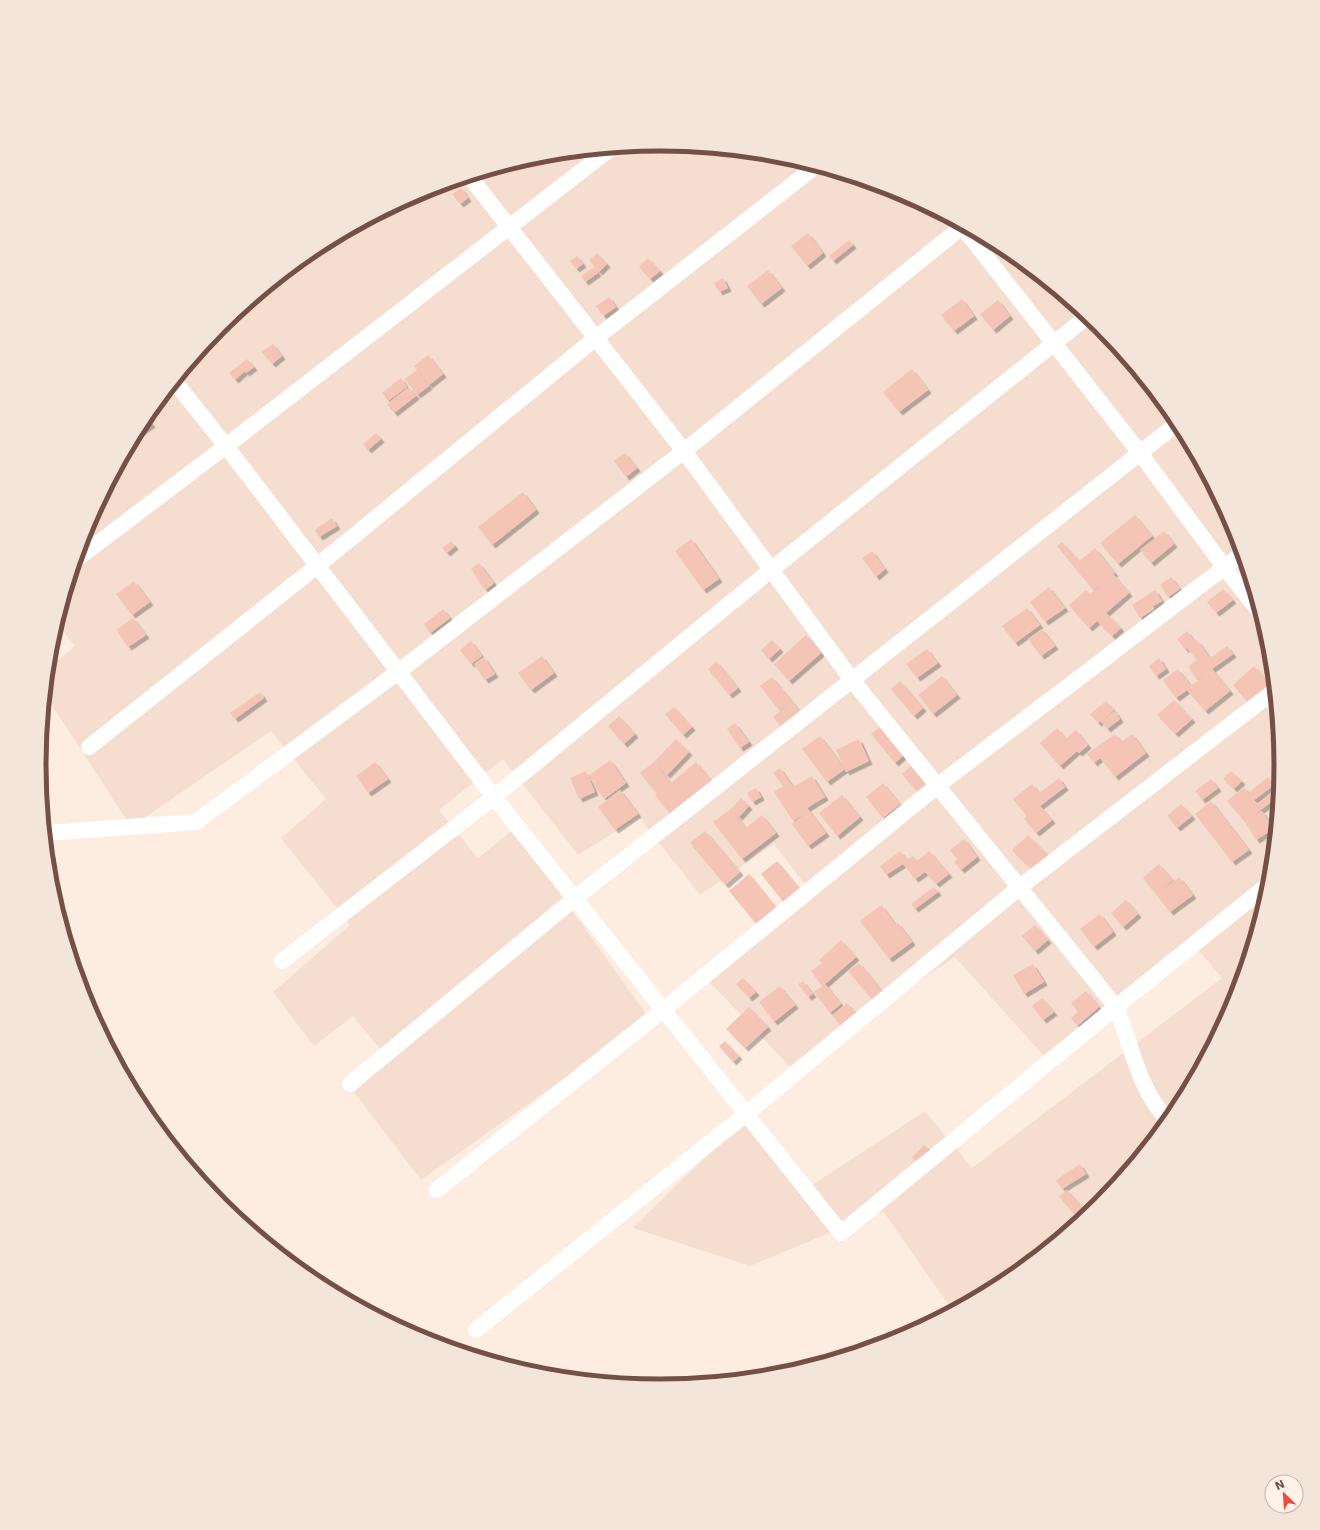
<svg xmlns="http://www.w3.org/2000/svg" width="1320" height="1530" viewBox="0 0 1320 1530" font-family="'DejaVu Sans',sans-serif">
<defs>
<filter id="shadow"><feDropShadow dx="3.5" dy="3.5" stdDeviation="0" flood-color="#0004"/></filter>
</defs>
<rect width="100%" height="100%" fill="#fdede1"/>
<path fill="#f5decf" d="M660,144L781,156L898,191L1005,249L1099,326L1176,420L1234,528L1269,644L1281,765L1269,886L1234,1003L1176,1110L1099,1204L1005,1281L952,1310L883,1211L750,1266L633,1228L742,1121L809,1187L925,1111L972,1168L1222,978L1193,944L1043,1055L955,957L791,1068L702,974L810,891L774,844L700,895L639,817L578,855L503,759L439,810L478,858L514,829L649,1018L421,1180L354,1092L388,1059L353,1016L314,1046L273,992L350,925L281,838L326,799L271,731L131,827L46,696L49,668L75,646L57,624L86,527L144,420L221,326L315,249L423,191L539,156Z"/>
<path fill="#f4c5b7" filter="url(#shadow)" d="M461,188L468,198L460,204L452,194Z
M808,233L823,253L807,266L791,246Z
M849,240L853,245L833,261L829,256Z
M597,253L607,264L599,272L589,260Z
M577,256L583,264L576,269L570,261Z
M648,258L660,271L650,279L639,267Z
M594,267L598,273L585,282L581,276Z
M768,270L782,288L761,304L747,286Z
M723,278L728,288L719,292L714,283Z
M609,297L616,307L603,316L596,306Z
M962,299L974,316L954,331L941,315Z
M998,300L1010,316L993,330L980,314Z
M273,344L282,356L272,364L262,352Z
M428,355L443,374L429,385L414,366Z
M247,359L254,367L246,373L245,371L235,380L229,373Z
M912,369L928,390L899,412L883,392Z
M417,370L429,386L417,395L405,379Z
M401,378L407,387L388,401L382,393Z
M409,387L416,396L394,413L387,404Z
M146,417L152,424L139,433L138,431Z
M376,433L381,439L368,450L363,444Z
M625,453L637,468L626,477L614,461Z
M523,492L536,510L492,545L478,527Z
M1135,515L1152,536L1118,564L1100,543Z
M332,518L337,526L319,537L315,530Z
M1164,531L1174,544L1151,563L1140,550Z
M691,539L719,579L703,590L675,551Z
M451,541L455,546L447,553L442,548Z
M1062,542L1079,561L1095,548L1115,573L1113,574L1129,593L1106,613L1121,628L1112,636L1097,621L1089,628L1069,605L1086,590L1090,594L1101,585L1093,590L1057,546Z
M872,551L885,569L876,577L862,558Z
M479,563L494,583L485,590L471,569Z
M1171,577L1180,589L1168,597L1160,585Z
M134,581L150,602L132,615L116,594Z
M1049,587L1065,608L1045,622L1030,602Z
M1223,589L1233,600L1216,613L1207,602Z
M1155,590L1162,601L1153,606L1154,609L1140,618L1132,605Z
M1027,608L1040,625L1015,643L1002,626Z
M443,609L450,618L430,633L424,624Z
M133,618L146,635L128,647L116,630Z
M1042,629L1055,646L1041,656L1028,639Z
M1187,631L1195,642L1197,640L1210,658L1227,646L1233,654L1212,669L1230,691L1205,711L1187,690L1176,698L1163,680L1178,669L1191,686L1206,674L1197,680L1188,667L1197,660L1187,648L1185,649L1177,639Z
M806,635L821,653L789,681L774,664Z
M772,640L780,649L769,659L761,650Z
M471,641L482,656L471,664L460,650Z
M927,649L938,663L917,678L906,664Z
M542,656L554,673L531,690L518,673Z
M484,657L495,674L485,680L474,664Z
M1159,658L1166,669L1156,676L1149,666Z
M1271,660L1272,670L1266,664Z
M716,661L738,688L729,695L708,669Z
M1254,666L1273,687L1251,706L1233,685Z
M942,676L957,695L933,714L918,695Z
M772,677L802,714L784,730L773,717L788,704L779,710L760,686Z
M900,681L923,708L914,716L891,689Z
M260,692L264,698L235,719L230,713Z
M1174,700L1192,719L1175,734L1157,715Z
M1106,701L1114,710L1103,720L1115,711L1120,719L1107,729L1101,721L1098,723L1090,714Z
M674,707L692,727L683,735L665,714Z
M619,716L635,734L624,744L608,726Z
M735,723L749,742L740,748L727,729Z
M881,726L905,754L895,763L871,734Z
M1277,727L1278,739L1279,745L1270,733Z
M1057,728L1066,739L1076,730L1088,745L1079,753L1077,751L1060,766L1040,743Z
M1115,734L1121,742L1132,734L1146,753L1115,777L1100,758L1094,763L1087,754Z
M820,736L845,769L827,782L802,749Z
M676,739L689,752L667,775L654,762L671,783L696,762L712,782L671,815L655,795L657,794L640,773L654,762Z
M859,739L869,761L846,772L836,750Z
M610,760L626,783L604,799L588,776Z
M375,762L388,779L368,793L356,776Z
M911,766L927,786L918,793L902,774Z
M780,768L793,787L812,776L825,797L807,808L826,833L808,846L792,824L805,814L793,821L774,792L783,786L773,773Z
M586,771L595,792L579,799L570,778Z
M1231,771L1242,781L1234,789L1223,779Z
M1268,777L1274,785L1254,800L1258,804L1279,786L1278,800L1276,798L1252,817L1262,811L1273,829L1256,840L1246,823L1227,801L1244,787L1248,793Z
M1059,778L1065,787L1040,806L1052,820L1036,833L1024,819L1027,816L1013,799L1032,784L1039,793Z
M1211,779L1218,788L1202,800L1195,791Z
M883,783L900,804L883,818L866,797Z
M756,788L761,797L752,802L747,793Z
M620,790L638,814L615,830L598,807Z
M842,795L860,817L837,836L819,813Z
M741,798L749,806L739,817L731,809L746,828L762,815L776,833L742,859L713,822L731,809Z
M1211,801L1249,850L1232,862L1195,814Z
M1181,804L1192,816L1177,828L1167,816Z
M705,831L740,872L725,885L690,843Z
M1028,835L1048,855L1032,870L1012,850Z
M964,839L977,857L961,870L954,862L957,859L950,850Z
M900,851L907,860L913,856L917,861L929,851L949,874L936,884L925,872L915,879L903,864L886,875L880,866Z
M777,861L802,892L786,905L761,874Z
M1159,864L1173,880L1159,892L1179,877L1193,895L1170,912L1143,878Z
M749,874L778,910L758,926L729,891Z
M934,887L938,892L915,909L911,904Z
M1126,900L1138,914L1123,927L1111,913Z
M881,905L896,925L898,923L912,942L889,959L860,921Z
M1100,914L1113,932L1094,947L1080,929Z
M1035,925L1048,940L1035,951L1022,936Z
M841,940L856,957L825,984L841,1004L830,1013L814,992L822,986L811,971L822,963L819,960Z
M859,963L885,995L875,1003L848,971Z
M1033,964L1044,982L1024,994L1013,975Z
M743,978L756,992L749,998L736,984Z
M803,981L813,994L808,997L798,984Z
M780,986L795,1005L774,1022L759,1002Z
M1086,991L1099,1007L1077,1026L1071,1018L1078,1012L1071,1003Z
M1042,998L1054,1012L1043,1020L1032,1006Z
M847,1003L858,1017L843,1029L832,1015Z
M749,1007L768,1027L745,1048L726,1029Z
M725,1041L739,1056L733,1062L719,1046Z
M924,1145L929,1149L917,1162L912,1157Z
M1080,1164L1086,1174L1062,1189L1056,1180Z
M1067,1190L1085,1211L1077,1218L1059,1196Z"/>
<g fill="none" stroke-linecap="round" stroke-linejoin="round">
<path stroke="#fff" stroke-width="16" d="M470,177L684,451L852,680L1116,1007C1132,1046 1138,1089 1168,1120
M961,225L1140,453L1225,568L1259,611
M175,382L226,446L494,797L841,1233L1116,1007L1269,884
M77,559L226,446L610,149
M89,747L317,566L597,337L816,166
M46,833L196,822L398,672L684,451L963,226
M282,961L494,797L772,569L1088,316
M350,1084L574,899L1178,423
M437,1190L663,1010L937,786L1242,554
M476,1330L746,1114L1020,887L1274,691"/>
</g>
<path d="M0 0H1320V1530H0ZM46 765a614 614 0 1 1 1228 0a614 614 0 1 1-1228 0Z" fill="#f4e5db" fill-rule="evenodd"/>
<path fill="none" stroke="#755047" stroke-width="5" d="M46 765a614 614 0 1 1 1228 0a614 614 0 1 1-1228 0Z"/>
<g transform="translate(1284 1494) rotate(335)"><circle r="19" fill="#fff2e8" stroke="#c8b1a8"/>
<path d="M0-3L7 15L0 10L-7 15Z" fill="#ed4b40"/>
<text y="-6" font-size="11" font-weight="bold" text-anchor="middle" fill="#755047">N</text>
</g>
</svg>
